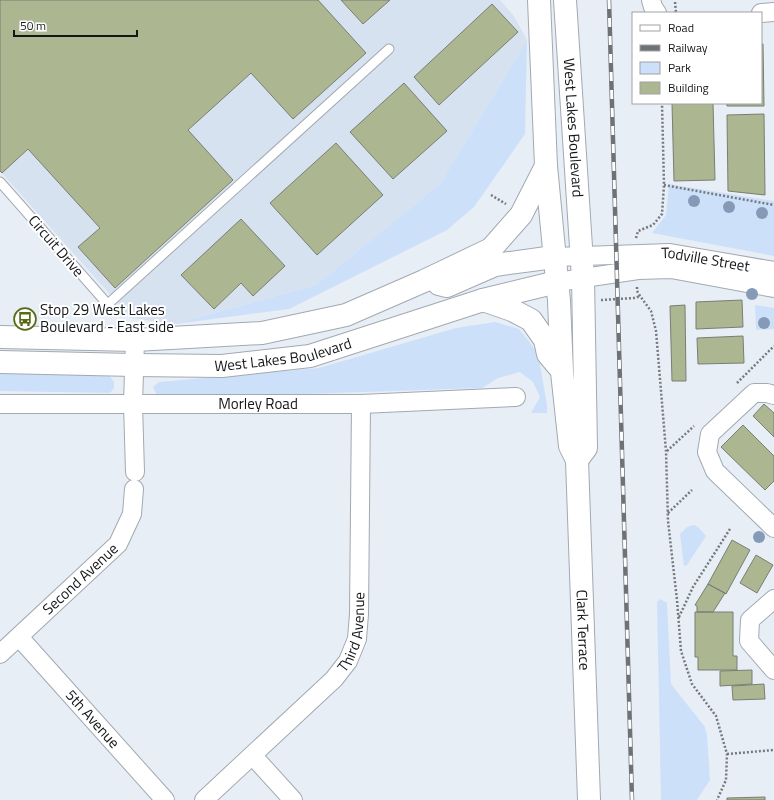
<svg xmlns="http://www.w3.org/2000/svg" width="774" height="800" viewBox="0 0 774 800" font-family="'Titillium Web',sans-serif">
<rect width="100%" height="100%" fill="#e7eef6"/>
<path fill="#d7e2f1" d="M0,0H500L514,16L527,40L440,184L316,285L175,324L131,318L0,171Z"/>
<path fill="#cde0f9" d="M527,40L525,134L474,207L447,230L289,309L175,324L316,285L440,184Z
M669,184L774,201V256L652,233L666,215Z
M755,305L774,308V329L756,330Z
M495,322L519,329L538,353L547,405V413H531L540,397L533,382L520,372L498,378L482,388L160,399L156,394L153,387L159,382L319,368L456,328Z
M0,373L109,375L114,382V388L110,393L0,391Z
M694,525L698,527L706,536L687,565L684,566L680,534L687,527Z
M660,599L667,603L671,684L705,727L707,736L710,780L697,800H661L657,602Z"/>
<path fill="#acb791" stroke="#7a7d74" d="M0,0H318L366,53L293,119L251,73L188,130L233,180L115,288L78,247L100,228L28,149L2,173L0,171Z
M341,0H390L363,24Z
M492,4L518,32L439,105L414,77Z
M761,44H763L764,106H727V103H761Z
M404,83L447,131L393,179L350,132Z
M672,103H713L715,180L674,181Z
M764,114L765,195L728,191L727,115Z
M336,143L383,195L317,255L270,203Z
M241,219L285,266L253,296L241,283L214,309L181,275Z
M742,300L743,327L696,329V302Z
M685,305L686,381H672L670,306Z
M743,336L744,363L698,364L697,338Z
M764,404L774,413V437L753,416Z
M743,425L774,456V481L765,490L721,447Z
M732,540L750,550L726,594L708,584Z
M756,555L773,565L757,593L740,583Z
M708,584L725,593L713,612H697V606L695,605Z
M695,612H733V656H737V670H698V657H695Z
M752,670V684L720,686V671Z
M764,684L765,699L733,700L732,686Z
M765,797V800H727V798Z"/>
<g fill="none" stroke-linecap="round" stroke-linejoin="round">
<g stroke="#a3a9b1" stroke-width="11">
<path id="service" d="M0,182L111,308
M108,304L389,49"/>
</g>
<g stroke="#a3a9b1" stroke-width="20">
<g id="minor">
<path d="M651,0L653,7L657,13"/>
<path d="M761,13L774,12"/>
<path id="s1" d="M554,257L670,253L774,271"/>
<path d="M557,282L638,270L671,269L774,288"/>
<path d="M135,340L133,404L135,472"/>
<path d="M774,395L767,393H754L710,434L707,452L715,471L774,528"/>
<path id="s2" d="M0,404H361L516,397"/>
<path d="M774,599L750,620L749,641L774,670"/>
<path id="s3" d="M19,637L165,800"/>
<path id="s4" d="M0,654L118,544L132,514L134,489"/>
<path d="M253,756L293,800"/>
<path id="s5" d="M204,800L334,679L348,661L357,639L359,614L361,404"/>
</g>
</g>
<g stroke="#a3a9b1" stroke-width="24">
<g id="secondary">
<path id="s6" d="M539,0L546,166L559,301L562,372L570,446L577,460L589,800"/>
<path id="s7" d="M565,0L583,278L586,448L577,460"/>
<path d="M439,284L447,286L495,265L554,257"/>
<path d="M483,300L512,310L531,320L545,340L548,354L558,366"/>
<path d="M0,337L135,340L262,333L346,315L424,281L491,249L521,215L546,166"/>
<path id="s8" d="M0,362L134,365L222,366L310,356L483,300L557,282"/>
</g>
</g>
<path stroke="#74797d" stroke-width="2.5" stroke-dasharray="2 2" stroke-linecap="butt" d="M675,2L676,13
M664,185L774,205
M491,195L506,204
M636,238L638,231L653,225L662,214L664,185L662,103
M637,287V291L640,296L651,311L656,331L666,451L668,521L677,600L681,651L692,684L716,716L727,754L726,780L717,800
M601,300L635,298L640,296
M737,383L774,346
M667,451L694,426
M668,513L692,490
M679,617L693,587L730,529
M727,754L774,750"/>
<use href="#service" stroke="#fff" stroke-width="9"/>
<use href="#minor" stroke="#fff" stroke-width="18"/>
<use href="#secondary" stroke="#fff" stroke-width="22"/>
<g stroke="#6d7276" stroke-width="4.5">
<path id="rail" d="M609,0L632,800"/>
</g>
<use href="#rail" stroke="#fff" stroke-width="3" stroke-dasharray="9" stroke-linecap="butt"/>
</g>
<g fill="#859ab7">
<circle cx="694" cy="201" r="6"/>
<circle cx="729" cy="207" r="6"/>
<circle cx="762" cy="213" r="6"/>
<circle cx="752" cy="294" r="6"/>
<circle cx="764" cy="323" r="6"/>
<circle cx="759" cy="537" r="6"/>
</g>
<defs>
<g id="bus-ring" transform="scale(1.15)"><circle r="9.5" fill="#fff" stroke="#596a16" stroke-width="1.5"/><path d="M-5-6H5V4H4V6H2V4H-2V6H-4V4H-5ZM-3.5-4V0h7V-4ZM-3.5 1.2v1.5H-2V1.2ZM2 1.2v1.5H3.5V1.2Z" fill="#596a16"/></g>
</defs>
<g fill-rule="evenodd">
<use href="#bus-ring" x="25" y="319"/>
</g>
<g text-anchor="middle" stroke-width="4" stroke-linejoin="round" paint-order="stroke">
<g font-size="15" fill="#141719" stroke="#fff">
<text dy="5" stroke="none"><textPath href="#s7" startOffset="128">West Lakes Boulevard</textPath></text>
<text transform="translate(56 246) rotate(49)" y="5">Circuit Drive</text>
<text dy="5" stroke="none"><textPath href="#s1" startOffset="152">Todville Street</textPath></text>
<text dy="5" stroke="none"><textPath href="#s8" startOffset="284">West Lakes Boulevard</textPath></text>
<text dy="5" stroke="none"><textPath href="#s2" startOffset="258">Morley Road</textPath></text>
<text dy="5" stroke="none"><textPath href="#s4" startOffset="110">Second Avenue</textPath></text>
<text dy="5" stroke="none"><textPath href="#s6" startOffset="633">Clark Terrace</textPath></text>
<text dy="5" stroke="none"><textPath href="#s5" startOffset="230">Third Avenue</textPath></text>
<text dy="5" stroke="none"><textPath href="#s3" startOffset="110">5th Avenue</textPath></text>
</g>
<g font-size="15" fill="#141719" stroke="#fff" text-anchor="start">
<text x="40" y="315">Stop 29 West Lakes<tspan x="40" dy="17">Boulevard - East side</tspan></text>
</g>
</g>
<rect x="632" y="12" width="130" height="92" fill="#ffffff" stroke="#a1a2a3"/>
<rect x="640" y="25" width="20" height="6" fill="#ffffff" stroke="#a1a2a3"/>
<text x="668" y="32" font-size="12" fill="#141719">Road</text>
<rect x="640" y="45" width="20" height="6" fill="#6d7276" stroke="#a1a2a3"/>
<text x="668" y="52" font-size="12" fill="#141719">Railway</text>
<rect x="640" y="62" width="20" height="12" fill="#cde0f9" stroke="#a1a2a3"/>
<text x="668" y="72" font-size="12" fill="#141719">Park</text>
<rect x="640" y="82" width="20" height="12" fill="#acb791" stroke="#a1a2a3"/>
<text x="668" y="92" font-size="12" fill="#141719">Building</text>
<path d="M14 30v6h123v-6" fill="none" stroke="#141719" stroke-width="2"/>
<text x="20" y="30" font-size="12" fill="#141719" stroke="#ffffff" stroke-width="3" paint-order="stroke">50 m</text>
</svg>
